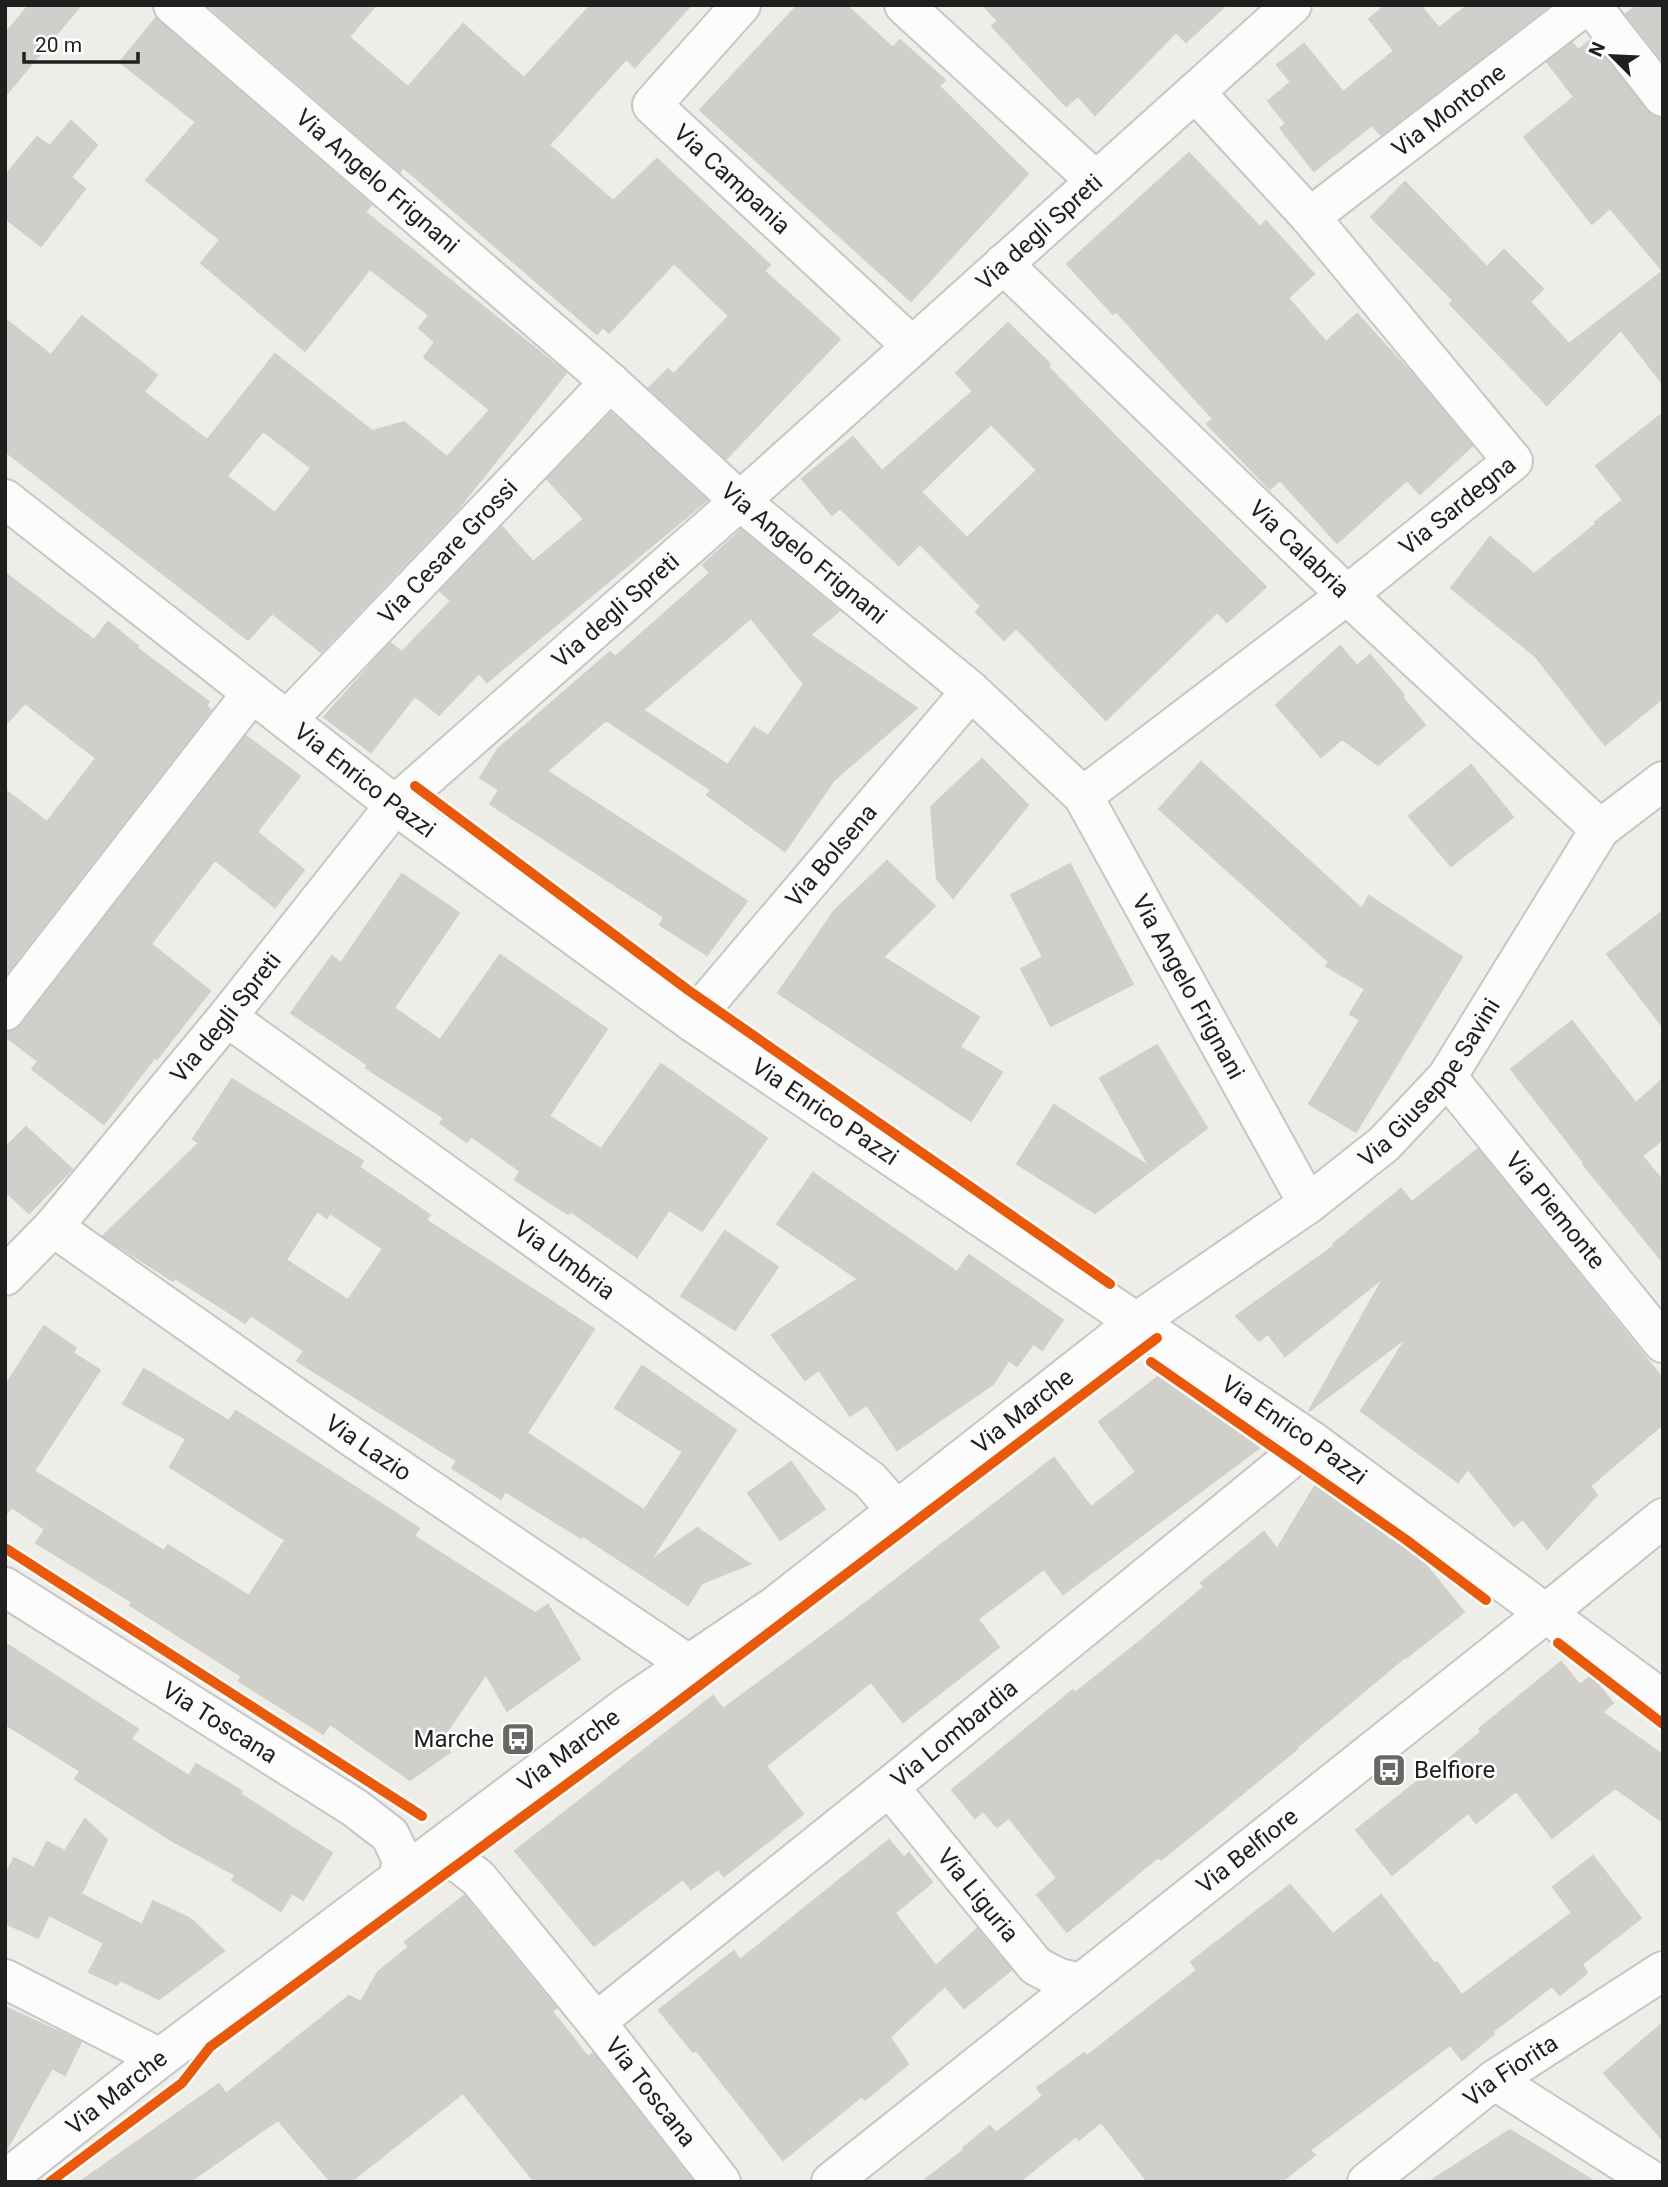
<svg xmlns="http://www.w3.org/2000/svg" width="1668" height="2187" viewBox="0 0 1668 2187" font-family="Roboto,sans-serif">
<rect width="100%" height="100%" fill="#eeede8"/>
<path fill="#d0cfcb" stroke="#d1cfc9" stroke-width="2" fill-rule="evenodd" d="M29,5H81L5,96V34Z
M207,5H376L349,37L408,87L463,24L524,78L591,5H691L635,67L626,59L549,145L613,201L657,159L770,265L764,271L840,339L726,459L649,388L668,369L674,374L729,316L674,263L609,333L603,327L597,334L403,167L400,172Z
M798,5H846L893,48L900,40L945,80L939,86L1028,174L911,301L700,110Z
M983,5H1226L1186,42L1176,32L1095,115L1078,96L1066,106L992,26L998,21Z
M1386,5H1420L1439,28L1468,5H1550L1381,135L1372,125L1314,171L1280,128L1286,124L1268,101L1291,82L1277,65L1304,44L1343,92L1394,51L1369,19Z
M1638,5H1663V61L1626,14Z
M156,18L371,205L365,212L566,373L457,510L321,652L272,613L248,640L5,451V319L51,355L82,316L157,375L144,392L207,440L275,354L372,431L404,422L447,457L490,410L424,357L435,342L419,328L429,315L370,269L305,351L201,263L220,240L146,180L196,122L120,62ZM263,431L311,468L275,513L227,476Z
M1591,40L1646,110L1654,117L1663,118V384L1621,330L1547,405L1450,304L1453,300L1371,217L1405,182L1487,267L1504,250L1543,289L1530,302L1569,344L1663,271L1610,208L1592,224L1524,137L1574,97L1547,62L1572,43L1578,50Z
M71,121L97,145L71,177L85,189L41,246L5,218V176L37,137L50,146Z
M1189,153L1260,227L1266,221L1314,274L1288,298L1326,342L1357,314L1420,383L1472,446L1420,494L1407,480L1337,543L1280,480L1270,489L1207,424L1213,419L1116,311L1113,314L1067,264Z
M1008,323L1050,364L1048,367L1119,440L1266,587L1227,622L1217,612L1106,720L1016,628L1004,640L976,612L981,606L920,544L899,565L840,508L832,515L802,479L853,437L882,471L973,391L956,373ZM991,424L1037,470L967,538L921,492Z
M611,413L707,500L487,682L479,673L439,715L415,696L371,752L324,717L390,643L402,652L451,601L440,591L502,527L533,562L584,519L547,479Z
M1663,413V698L1605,745L1535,656L1451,588L1490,537L1534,574L1596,524L1595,522L1623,500L1596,466Z
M741,530L839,611L810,635L917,708L834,780L785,851L707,795L711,790L606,720L547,771L747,901L707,955L660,925L664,917L490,804L499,790L480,778L498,749L610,652L615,657L710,573L703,565ZM751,618L804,684L768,736L754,727L728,765L643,710Z
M5,573L94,640L108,622L138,646L137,648L209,702L206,706L211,710L5,975V790L47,822L96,758L25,703L5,725Z
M1340,646L1357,666L1370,655L1404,695L1402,697L1425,725L1378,765L1342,739L1321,757L1276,705Z
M246,736L300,776L257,832L304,870L275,907L215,860L151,944L210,991L157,1059L155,1057L104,1124L32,1069L38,1061L5,1036V1032L14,1031L22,1024Z
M982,759L1028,805L953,898L937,879L931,807Z
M1201,762L1362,909L1369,896L1462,957L1356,1132L1309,1104L1360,1020L1350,1014L1365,989L1326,966L1329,962L1159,809Z
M1471,765L1513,817L1451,866L1409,816Z
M887,861L935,906L883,957L979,1017L960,1047L1002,1072L971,1121L778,993L835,910Z
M1070,864L1133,984L1051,1026L1021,969L1043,957L1011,895Z
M402,874L459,913L394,1008L440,1040L500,955L607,1029L549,1116L601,1149L661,1064L767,1138L702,1231L669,1210L637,1257L570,1211L568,1214L515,1180L520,1171L471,1136L467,1142L440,1123L444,1118L366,1068L368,1065L291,1013L332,956L341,963Z
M1663,911V1027L1607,954Z
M1572,1021L1636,1103L1663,1079V1139L1642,1156L1663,1181V1262L1583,1164L1584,1163L1511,1069Z
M1157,1045L1207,1128L1095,1213L1017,1164L1054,1105L1150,1167L1100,1078Z
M232,1079L363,1161L359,1167L430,1215L426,1220L594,1329L527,1433L644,1510L683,1452L615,1408L642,1366L736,1430L650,1561L697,1528L750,1564L702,1583L688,1605L583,1536L581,1538L505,1491L501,1499L452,1468L457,1461L297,1361L304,1351L251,1315L245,1323L175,1278L173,1281L103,1236L199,1143L193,1139ZM317,1211L327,1218L330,1213L383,1249L348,1300L286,1260Z
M26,1127L72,1169L29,1213L5,1191V1148Z
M1478,1149L1663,1379V1424L1590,1486L1597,1495L1547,1549L1523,1519L1514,1526L1468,1469L1458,1482L1361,1411L1407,1337L1309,1411L1384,1277L1285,1356L1268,1334L1259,1341L1236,1316L1334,1246L1333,1244L1401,1189L1412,1202Z
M813,1173L957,1272L969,1255L1063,1320L1042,1350L1033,1344L1017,1366L1009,1360L993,1384L897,1450L867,1405L850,1416L819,1370L805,1380L772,1335L858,1279L777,1224Z
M725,1231L778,1267L735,1330L681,1296Z
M44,1326L76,1348L73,1353L100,1370L34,1471L164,1551L168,1545L249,1596L285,1540L170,1467L186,1439L123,1404L144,1369L229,1421L236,1411L419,1528L414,1536L535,1613L548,1605L580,1659L507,1711L486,1674L446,1733L450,1752L410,1780L330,1724L323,1734L239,1681L241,1676L130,1605L132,1602L36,1543L45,1529L11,1507L5,1516V1386Z
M1162,1374L1259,1448L1063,1594L1044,1569L978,1619L999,1647L903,1722L871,1682L766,1766L803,1814L724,1876L718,1869L691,1889L683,1879L594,1946L515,1851L713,1696L723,1709L838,1624L1054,1458L1091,1507L1136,1472L1099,1422Z
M791,1462L825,1509L780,1540L748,1493Z
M1315,1486L1416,1553L1464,1612L1406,1658L1405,1657L1296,1748L1297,1749L1161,1860L1158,1857L1067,1932L1037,1895L1057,1878L1009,1818L997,1827L983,1811L975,1818L952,1790L1073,1690L1075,1693L1139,1642L1204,1587L1201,1583L1264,1532L1277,1549Z
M5,1643L138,1729L131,1739L189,1776L196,1764L242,1791L240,1794L332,1853L303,1900L292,1893L281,1911L232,1880L236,1875L174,1842L75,1779L80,1771L5,1724Z
M1561,1662L1580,1685L1591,1676L1613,1703L1602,1712L1663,1755V1822L1615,1788L1552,1838L1516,1791L1476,1823L1468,1813L1392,1875L1356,1830L1423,1777L1425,1779L1481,1732L1479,1729Z
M85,1819L107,1840L81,1894L142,1925L153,1901L191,1919L224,1951L159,1999L120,1980L117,1985L89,1972L104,1943L49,1915L38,1938L5,1923V1876L14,1858L34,1868L47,1842L65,1851Z
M889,1840L904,1858L909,1853L932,1882L895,1913L936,1966L977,1929L1011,1970L964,2008L945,1986L890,2037L908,2064L865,2100L862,2096L783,2160L696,2050L693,2052L659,2010L734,1951L740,1960Z
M1593,1856L1641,1918L1582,1964L1587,1973L1560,1995L1552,1986L1492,2032L1494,2034L1462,2060L1450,2045L1310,2150L1315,2155L1281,2182H1148L1101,2122L1079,2140L1076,2136L1019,2182H922L964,2150L963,2148L990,2126L996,2133L1043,2096L1037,2088L1084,2053L1087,2056L1197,1970L1191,1962L1290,1885L1333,1934L1381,1895L1435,1964L1437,1962L1462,1995L1572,1913L1553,1887Z
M464,1896L556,2008L552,2011L588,2057L593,2053L693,2182H535L463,2093L350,2182H331L278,2120L189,2182H80L219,2084L226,2094L349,1996L361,2002L378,1972L409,1947L405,1942Z
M5,2007L81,2042L65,2075L52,2068L5,2152Z
M1663,2023V2140L1604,2073Z
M1510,2130L1545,2151L1595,2182H1429Z"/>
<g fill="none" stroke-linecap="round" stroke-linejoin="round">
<g stroke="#c6c6c4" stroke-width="42">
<g id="minor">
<path id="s1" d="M173,5L610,382L740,501L971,691L1083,796L1308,1204"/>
<path id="s2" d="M741,5L652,105L912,346"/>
<path d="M904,5L1096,181"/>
<path d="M1591,5L1663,97"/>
<path id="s3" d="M1310,217L1586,5"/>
<path id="s4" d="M1003,264L1347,595L1600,829"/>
<path id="s5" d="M5,499L395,805L691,1021L1312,1441L1663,1700"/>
<path id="s6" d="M287,720L610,382"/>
<path id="s7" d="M1083,796L1347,595L1513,461L1310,217L1195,92"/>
<path d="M5,1011L252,693"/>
<path id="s8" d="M227,1017L870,1480L897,1511"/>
<path id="s9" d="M691,1021L971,691"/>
<path id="s10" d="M1447,1077L1663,1343"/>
<path id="s11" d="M53,1227L355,1439L688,1664"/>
<path id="s12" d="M5,1276L53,1227L227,1017L395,805L740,501L1292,5"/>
<path id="s13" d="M5,1587L355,1808L390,1835L402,1860L398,1880"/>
<path id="s14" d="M889,1787L1036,1966L1059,1978L1081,1983"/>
<path id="s15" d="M434,1853L460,1864L478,1878L596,2022L721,2182"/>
<path d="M5,1979L160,2058"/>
<path id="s16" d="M596,2022L889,1787L1312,1441"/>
<path d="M1494,2080L1654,2182"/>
<path id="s17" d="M5,2180L160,2058L630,1704L775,1606L1135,1323L1308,1204L1384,1144L1447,1077L1600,829L1663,781"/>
<path id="s18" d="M831,2182L1545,1614L1663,1518"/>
<path id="s19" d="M1367,2182L1494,2080L1663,1971"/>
</g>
</g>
<use href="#minor" stroke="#fcfcfc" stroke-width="38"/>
<g stroke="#fff" stroke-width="15">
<path id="cycleway" d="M415,786L688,990L1110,1284
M1151,1362L1405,1539L1486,1600
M5,1548L422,1816
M1558,1643L1663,1724
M50,2182L182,2083L210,2047L654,1720L1157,1338"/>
</g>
<use href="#cycleway" stroke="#e8590c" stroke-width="10"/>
</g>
<defs>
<g id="bus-square" transform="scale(1.75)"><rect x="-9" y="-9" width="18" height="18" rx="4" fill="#676765" stroke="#fff"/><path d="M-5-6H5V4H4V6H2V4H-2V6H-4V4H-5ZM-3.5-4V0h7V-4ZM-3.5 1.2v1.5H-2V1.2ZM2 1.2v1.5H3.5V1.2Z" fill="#fff"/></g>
</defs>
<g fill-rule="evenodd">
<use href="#bus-square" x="518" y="1739"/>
<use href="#bus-square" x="1389" y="1770"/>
</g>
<g text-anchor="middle" stroke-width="5" stroke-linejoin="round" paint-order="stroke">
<g font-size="24" fill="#1f1f1f" stroke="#fff">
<text dy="8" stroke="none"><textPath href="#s3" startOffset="175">Via Montone</textPath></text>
<text dy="8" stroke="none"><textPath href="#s2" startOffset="243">Via Campania</textPath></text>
<text dy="8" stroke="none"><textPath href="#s1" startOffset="270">Via Angelo Frignani</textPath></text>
<text dy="8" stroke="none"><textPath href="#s12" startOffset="1474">Via degli Spreti</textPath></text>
<text dy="8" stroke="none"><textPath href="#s7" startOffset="474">Via Sardegna</textPath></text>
<text dy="8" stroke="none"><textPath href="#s4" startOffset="411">Via Calabria</textPath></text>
<text dy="8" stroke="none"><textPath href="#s6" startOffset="233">Via Cesare Grossi</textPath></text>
<text dy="8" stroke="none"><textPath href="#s1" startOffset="836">Via Angelo Frignani</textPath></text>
<text dy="8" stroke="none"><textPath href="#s12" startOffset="906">Via degli Spreti</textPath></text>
<text dy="8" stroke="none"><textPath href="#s5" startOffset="457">Via Enrico Pazzi</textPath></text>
<text dy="8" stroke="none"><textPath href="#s9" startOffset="217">Via Bolsena</textPath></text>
<text dy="8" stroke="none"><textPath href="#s1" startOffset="1424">Via Angelo Frignani</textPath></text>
<text dy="8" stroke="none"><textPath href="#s12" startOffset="340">Via degli Spreti</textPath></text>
<text dy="8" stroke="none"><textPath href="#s17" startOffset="1802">Via Giuseppe Savini</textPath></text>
<text dy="8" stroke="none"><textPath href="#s5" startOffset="1024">Via Enrico Pazzi</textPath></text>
<text dy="8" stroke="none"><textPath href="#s10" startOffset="172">Via Piemonte</textPath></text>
<text dy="8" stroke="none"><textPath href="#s8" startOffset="416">Via Umbria</textPath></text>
<text dy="8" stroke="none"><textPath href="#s17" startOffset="1276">Via Marche</textPath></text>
<text dy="8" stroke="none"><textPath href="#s5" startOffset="1591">Via Enrico Pazzi</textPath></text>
<text dy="8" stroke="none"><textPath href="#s11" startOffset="385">Via Lazio</textPath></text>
<text dy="8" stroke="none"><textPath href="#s13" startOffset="254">Via Toscana</textPath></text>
<text dy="8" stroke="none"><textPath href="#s16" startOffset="460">Via Lombardia</textPath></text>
<text dy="8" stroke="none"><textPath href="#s17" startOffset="709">Via Marche</textPath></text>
<text dy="8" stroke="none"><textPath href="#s18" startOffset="532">Via Belfiore</textPath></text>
<text dy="8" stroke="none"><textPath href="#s14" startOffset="140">Via Liguria</textPath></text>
<text dy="8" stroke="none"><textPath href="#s19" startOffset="182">Via Fiorita</textPath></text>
<text dy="8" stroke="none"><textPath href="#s15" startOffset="326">Via Toscana</textPath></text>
<text dy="8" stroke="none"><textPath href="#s17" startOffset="142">Via Marche</textPath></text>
</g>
<g font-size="24" fill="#1f1f1f" stroke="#fff" text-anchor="end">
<text x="494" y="1747">Marche</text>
<text x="1414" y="1778" text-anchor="start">Belfiore</text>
</g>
</g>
<rect width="1668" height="2187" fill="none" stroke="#1f1f1f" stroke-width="14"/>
<g transform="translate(1612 56) rotate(294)" stroke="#ffffff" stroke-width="5" paint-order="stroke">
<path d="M0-5L12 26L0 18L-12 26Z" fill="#1f1f1f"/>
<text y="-10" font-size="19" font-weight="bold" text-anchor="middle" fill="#1f1f1f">N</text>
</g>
<path d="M24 52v10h114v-10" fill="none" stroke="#1f1f1f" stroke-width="3.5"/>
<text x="35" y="52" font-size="21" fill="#1f1f1f" stroke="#ffffff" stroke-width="5" paint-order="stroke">20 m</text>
</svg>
